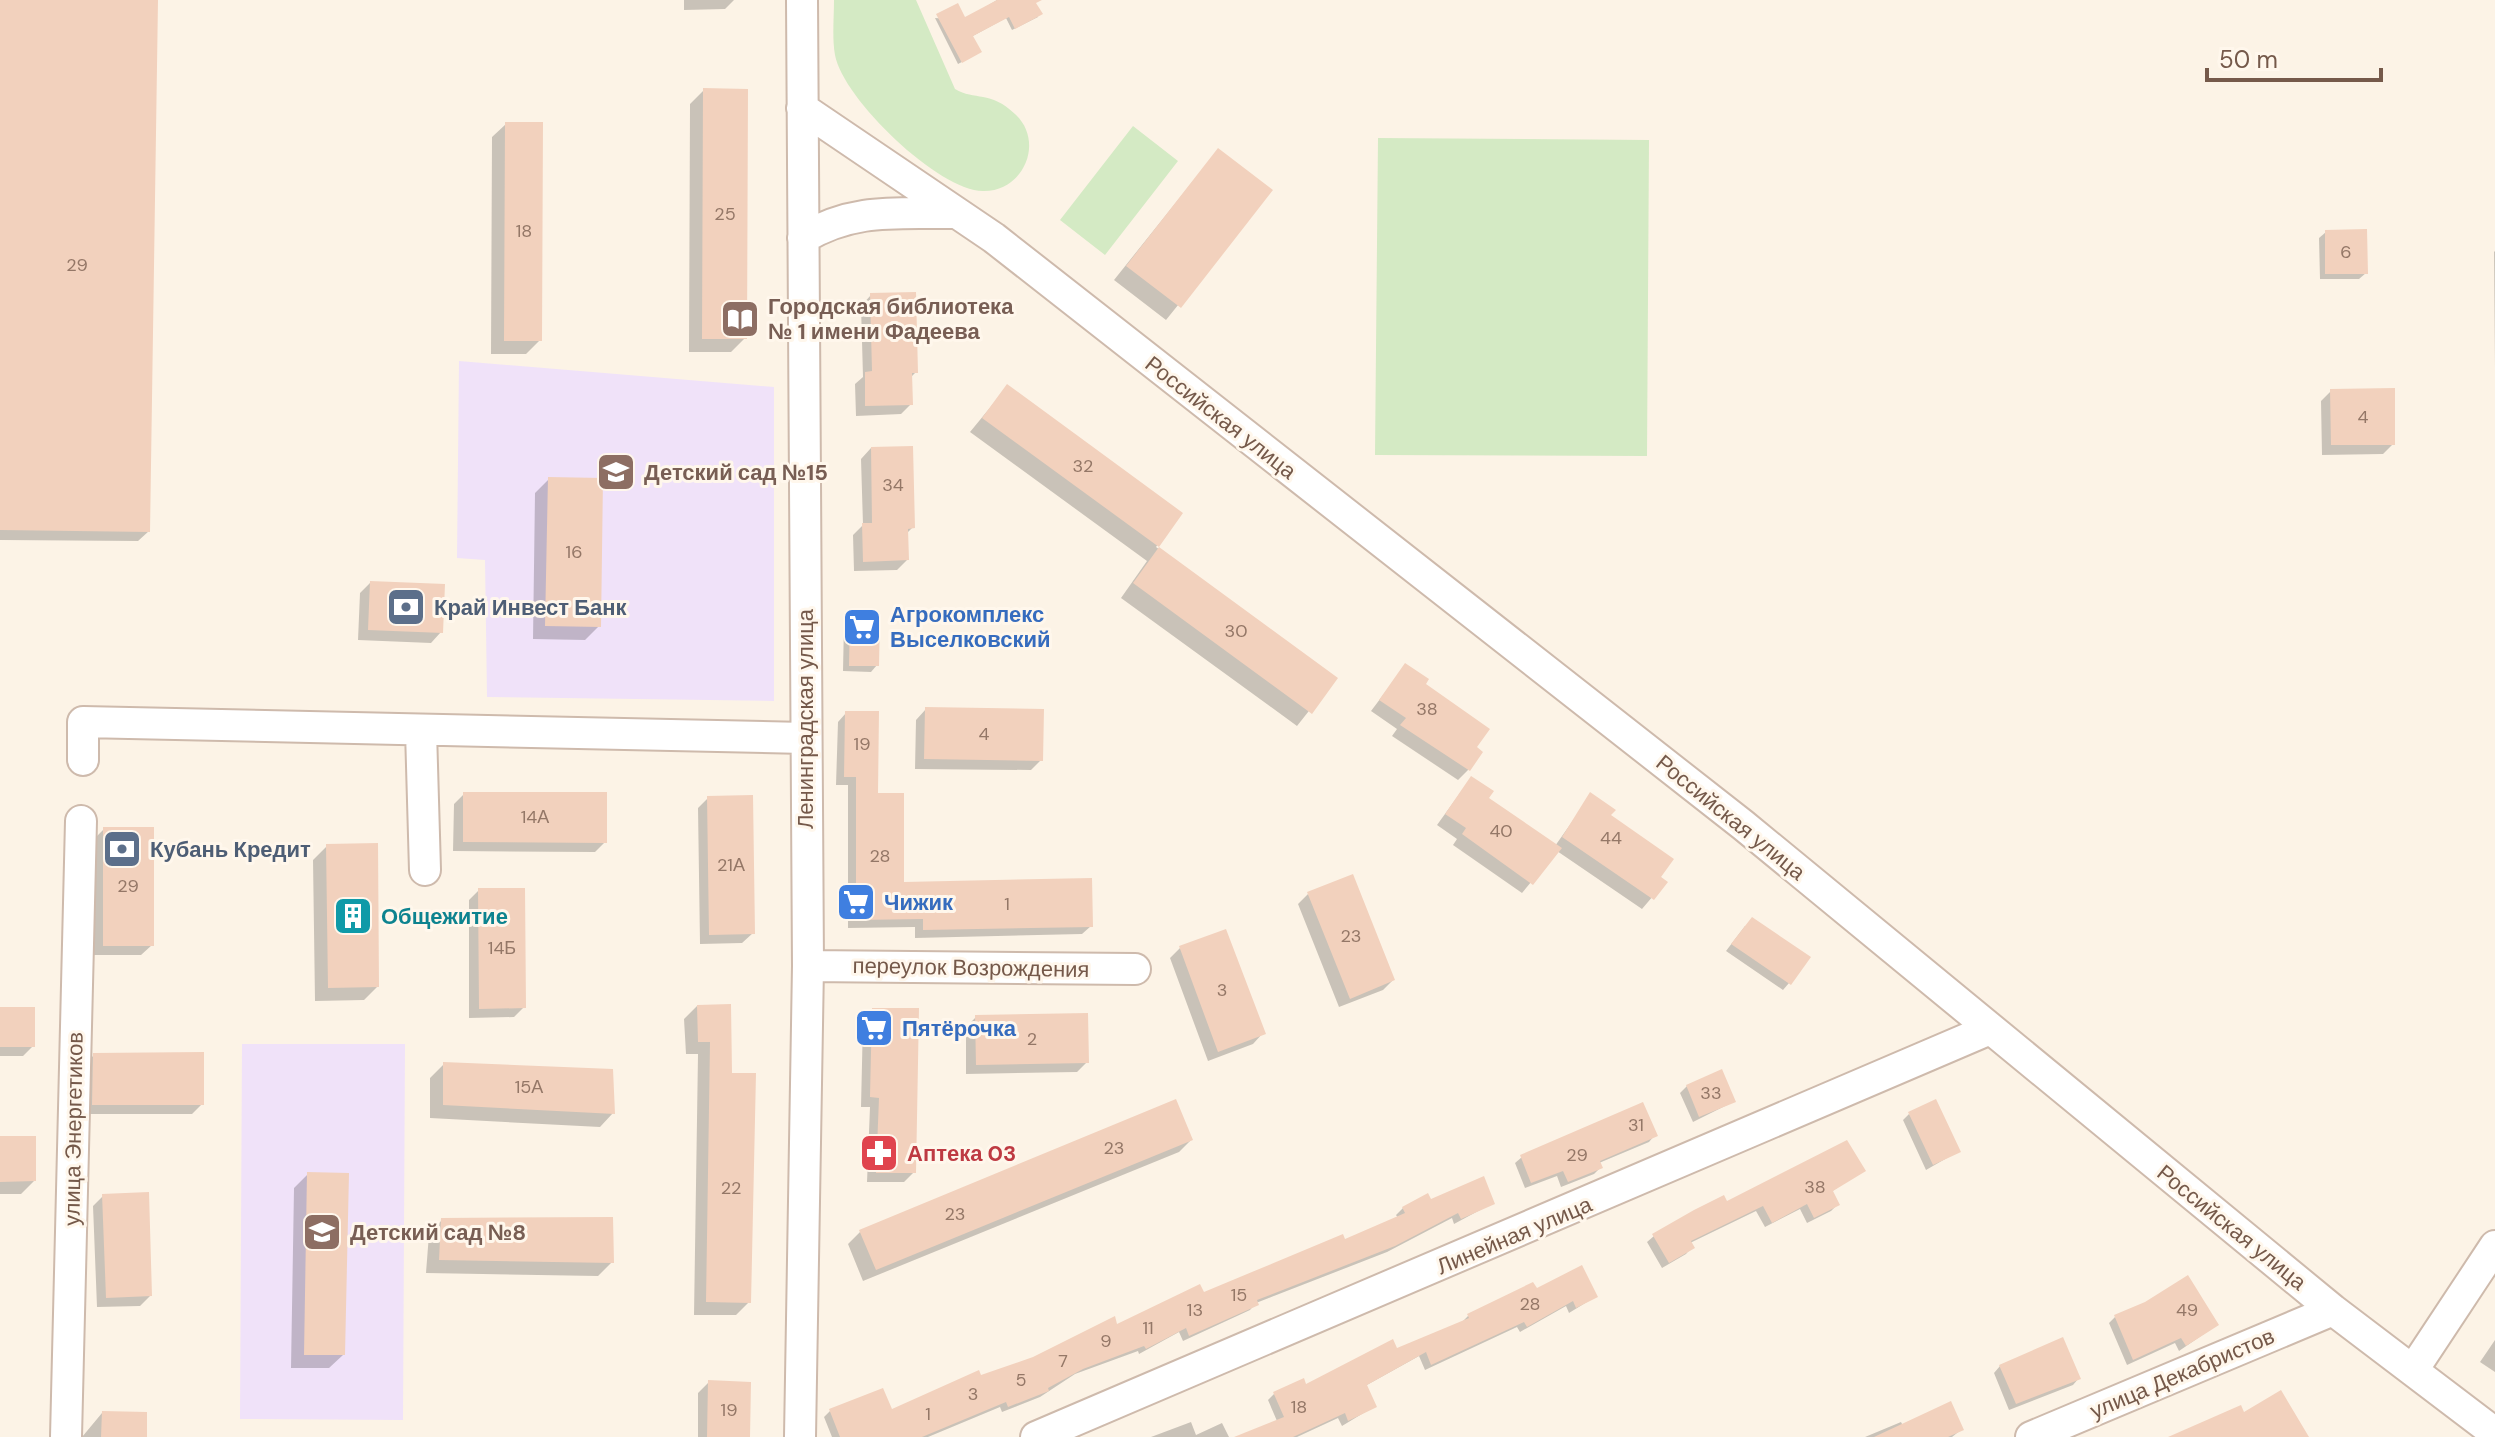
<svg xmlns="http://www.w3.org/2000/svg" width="2495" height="1437" viewBox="0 0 2495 1437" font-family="'DM Sans',sans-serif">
<rect width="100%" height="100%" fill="#fcf3e6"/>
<path fill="#f0e2f9" d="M459,361L774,387V701L487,697L485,560L457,558Z
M242,1044H405L403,1420L240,1419Z"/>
<path fill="#d4eac4" d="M834,0H916L955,89C975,101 990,90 1015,114C1045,141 1024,192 983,191C939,191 843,99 835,55C832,38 834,18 834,0Z
M1133,126L1178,161L1105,255L1060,220Z
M1378,138L1649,140L1647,456L1375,455Z"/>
<path fill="#0003" d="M0,0H156L149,531L138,541L0,540Z
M684,0H734L725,9L684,10Z
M997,0H1033L1038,17L1012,30L1006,18L971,37L977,54L958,64L935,18L964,20Z
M704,90L745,338L731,352H689L690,104Z
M506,124L540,340L526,354H491L492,137Z
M1218,150L1270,191L1166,320L1114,280Z
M2326,232L2366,273L2359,279H2320L2319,238Z
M2495,251V369L2494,252Z
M871,295L916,372L910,378L911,404L901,414L856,416L855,384L863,377L861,306Z
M1007,387L1180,514L1156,547L1335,678L1297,726L1121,598L1147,561L970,432Z
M2331,391L2393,444L2383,454L2322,455L2321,401Z
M871,448L913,527L906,534L907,560L897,570L854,571L853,535L863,525L861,459Z
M549,479L599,626L585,640L533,639L535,493Z
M370,583L441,632L431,643L358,640L360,593Z
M850,615L877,665L871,672L843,671L844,622Z
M1405,666L1474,748L1468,770L1458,780L1392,736L1397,729L1371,711Z
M926,709L1041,760L1031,770L915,769L916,720Z
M846,713L902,884L1091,926L1082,934L915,938V927L848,928V785H836L838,722Z
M1471,778L1487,799L1555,846L1591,795L1665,882L1642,909L1557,851L1522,893L1453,845L1457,839L1437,825Z
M464,794L605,842L595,852L453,851L454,804Z
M708,798L753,933L742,943L700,944L698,808Z
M104,829L152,945L141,955H94L93,840Z
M327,846L377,987L364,1000L315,1001L313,860Z
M479,890L524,1007L514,1017L469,1018V900Z
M1308,894L1393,980L1383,990L1339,1007L1298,904Z
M1745,926L1789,983L1783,990L1726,951Z
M1180,948L1263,1033L1253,1044L1208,1061L1170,958Z
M697,1006L730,1075L749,1302L736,1315H694L698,1054H686L684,1019Z
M0,1009L33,1046L23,1056H0Z
M873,1010L914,1172L904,1182H867L870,1107H861L863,1020Z
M976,1017L1087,1062L1077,1072L966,1074V1027Z
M94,1055L202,1104L192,1114H83L84,1065Z
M444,1064L613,1113L600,1127L430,1118V1078Z
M1687,1086L1733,1102L1693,1122L1680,1093Z
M1909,1114L1959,1151L1926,1170L1903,1120Z
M1655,1135L1649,1142L1599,1163L1600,1168L1594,1174L1561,1187L1557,1176L1525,1188L1515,1163L1522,1157Z
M0,1138L34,1181L21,1194H0Z
M1191,1140L1179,1152L863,1281L848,1244L860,1232Z
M1863,1170L1831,1192L1837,1205L1831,1211L1807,1223L1800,1209L1765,1227L1756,1211L1690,1243L1692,1247L1686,1254L1662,1268L1647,1242L1654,1236L1726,1204Z
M308,1174L343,1355L329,1368H291L294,1188Z
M103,1196L150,1296L140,1306L97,1307L93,1206Z
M1430,1202L1493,1203L1454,1224L1452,1218L1387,1252L1256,1303L1250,1310L1183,1341L1179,1332L1139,1354L1138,1351L1075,1374L1040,1397L1002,1412L1000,1407L928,1437H832L824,1417L830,1411L891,1412L1344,1242L1398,1218L1396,1215L1403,1208Z
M442,1220L612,1262L598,1276L426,1273L429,1234Z
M1536,1291L1595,1297L1569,1313L1566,1306L1520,1332L1517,1327L1425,1370L1419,1356L1365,1386L1375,1406L1342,1426L1338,1418L1297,1437H1258L1277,1421L1268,1400L1274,1394L1305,1387L1462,1322L1468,1316Z
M2115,1317L2217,1325L2179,1351L2175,1343L2127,1365L2109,1323Z
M2495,1340V1372L2480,1362Z
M2000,1366L2079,1378L2073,1385L2009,1410L1994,1373Z
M708,1383L748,1437H698V1393Z
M102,1413L145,1437H82Z
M1191,1422L1196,1435L1222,1423L1229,1437H1151Z
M1901,1422L1903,1426L1962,1429L1952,1437H1865Z"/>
<path fill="#f2d1bd" d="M0,0H158L150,532L0,530Z
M997,0H1042L1036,3L1043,14L1015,29L1009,17L973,36L982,52L962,63L936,14L958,3L965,17Z
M703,88L748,89L747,339H702Z
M505,122H543L542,341H504Z
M1218,148L1273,190L1181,308L1126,266Z
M2367,229L2368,274H2325V230Z
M916,292L918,373H912L913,405L865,406V372L872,371L870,293Z
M1007,384L1183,513L1159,547L982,418Z
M2395,388V445H2331L2330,389Z
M913,446L915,528L908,529L909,560L863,562L862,523H872L871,447Z
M548,477L603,478L601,627L545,626Z
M1159,547L1338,678L1312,714L1133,583Z
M370,581L445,584L443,633L368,630Z
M850,613L880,614L879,666H849Z
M1405,663L1429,679L1426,684L1490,729L1477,747L1483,752L1470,771L1400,725L1406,718L1379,700Z
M925,707L1044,709L1043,761L924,759Z
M845,711H879L878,793H904V882L1092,878L1093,927L923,930V919L856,920V777H844Z
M1471,776L1494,791L1489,798L1562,848L1533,885L1462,834L1466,828L1445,814Z
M463,792H607V843L463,842Z
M1590,792L1616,810L1611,815L1674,859L1661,877L1668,882L1654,900L1562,837Z
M753,795L755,934L709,935L707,796Z
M103,827H154V946H103Z
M378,843L379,987L328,988L326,844Z
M1353,874L1395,980L1350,999L1307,892Z
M478,888H525L526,1008L479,1009Z
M1752,917L1811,957L1791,985L1731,944Z
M1226,929L1266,1034L1218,1052L1179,946Z
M731,1004L732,1073H756L751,1303L706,1302L710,1042H698L697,1005Z
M0,1007H35V1047H0Z
M872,1008H919L916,1173H876L879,1098L870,1097Z
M1088,1013L1089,1063L976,1065L975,1015Z
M204,1052V1105H92L93,1053Z
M443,1062L613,1069L615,1114L443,1105Z
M1722,1069L1736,1102L1699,1117L1686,1085Z
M1176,1099L1193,1140L876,1270L859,1230Z
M1936,1099L1961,1152L1933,1165L1908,1112Z
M1643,1102L1658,1136L1600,1161L1603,1168L1568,1182L1563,1171L1531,1183L1520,1155Z
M0,1136H36V1181L0,1182Z
M1847,1140L1866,1171L1833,1191L1840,1205L1814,1218L1807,1204L1772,1223L1763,1206L1691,1241L1695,1248L1669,1263L1652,1234L1694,1210L1724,1195L1727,1201Z
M307,1172L349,1173L345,1355H304Z
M1484,1176L1495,1204L1461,1219L1458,1213L1395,1246L1257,1300L1259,1305L1189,1336L1186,1328L1146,1349L1144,1346L1083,1369L1048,1388L1049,1391L1008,1407L1006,1402L922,1437H840L829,1409L883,1388L892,1409L979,1370L981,1375L1033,1357L1115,1316L1117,1324L1200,1284L1204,1292L1343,1234L1345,1239L1405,1213L1402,1207L1428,1193L1431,1199Z
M149,1192L152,1296L106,1298L102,1194Z
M613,1217L614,1263L439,1260L441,1218Z
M1582,1265L1598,1297L1576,1308L1573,1301L1527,1327L1524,1322L1431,1365L1426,1352L1367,1385L1377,1407L1348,1421L1345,1413L1293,1437H1234L1284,1417L1273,1392L1304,1378L1306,1384L1393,1339L1397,1348L1469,1318L1467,1314L1533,1282L1537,1288Z
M2188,1275L2219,1325L2186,1346L2181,1338L2133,1360L2114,1315L2145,1302Z
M2063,1337L2081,1379L2016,1404L1999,1365Z
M708,1380L751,1382L750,1437H707Z
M2281,1390L2309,1437H2168L2241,1405L2244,1412Z
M1951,1401L1964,1430L1948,1437H1874Z
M102,1411L147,1412V1437H101Z"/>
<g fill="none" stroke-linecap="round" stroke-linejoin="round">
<g stroke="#cebaac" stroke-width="34">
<path id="minor" d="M802,108L994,238L1743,825L2333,1310L2495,1433
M803,238C855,207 898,214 957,213
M421,731L425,870
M83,760V722L805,738
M808,966L1135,969
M2413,1370L2495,1246
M66,1437L81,821
M800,1437L808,966L802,0
M1036,1437L1990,1029
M2031,1437L2333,1310"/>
</g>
<use href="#minor" stroke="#fff" stroke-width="30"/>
</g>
<defs>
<g id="library-square" transform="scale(2)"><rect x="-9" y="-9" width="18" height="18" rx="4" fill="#8d6e63" stroke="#fff7ec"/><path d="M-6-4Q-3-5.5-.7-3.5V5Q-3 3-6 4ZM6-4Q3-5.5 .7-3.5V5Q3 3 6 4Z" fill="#fff"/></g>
<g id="school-square" transform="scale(2)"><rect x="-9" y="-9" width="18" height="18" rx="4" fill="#8d6e63" stroke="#fff7ec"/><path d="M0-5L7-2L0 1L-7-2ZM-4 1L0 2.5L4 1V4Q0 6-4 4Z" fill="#fff"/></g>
<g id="bank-square" transform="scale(2)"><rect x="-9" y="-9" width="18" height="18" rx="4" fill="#5c6f8a" stroke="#fff7ec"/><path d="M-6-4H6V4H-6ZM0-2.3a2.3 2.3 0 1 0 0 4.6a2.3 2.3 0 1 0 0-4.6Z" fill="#fff"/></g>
<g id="supermarket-square" transform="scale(2)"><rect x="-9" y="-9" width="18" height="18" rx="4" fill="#3f7fe0" stroke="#fff7ec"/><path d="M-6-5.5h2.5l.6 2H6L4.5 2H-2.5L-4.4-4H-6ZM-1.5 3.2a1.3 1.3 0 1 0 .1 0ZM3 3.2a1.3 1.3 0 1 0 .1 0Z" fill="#fff"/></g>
<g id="building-square" transform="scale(2)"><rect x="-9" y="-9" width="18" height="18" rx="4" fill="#0f9aa8" stroke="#fff7ec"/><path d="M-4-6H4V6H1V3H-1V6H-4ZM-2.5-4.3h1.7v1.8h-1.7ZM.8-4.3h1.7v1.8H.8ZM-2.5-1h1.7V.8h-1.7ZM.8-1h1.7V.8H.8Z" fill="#fff"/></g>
<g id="pharmacy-square" transform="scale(2)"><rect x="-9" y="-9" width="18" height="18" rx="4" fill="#e0444e" stroke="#fff7ec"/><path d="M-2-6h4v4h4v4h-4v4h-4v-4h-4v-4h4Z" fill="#fff"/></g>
</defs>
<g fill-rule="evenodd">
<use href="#library-square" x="740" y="319"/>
<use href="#school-square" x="616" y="472"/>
<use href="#bank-square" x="406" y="607"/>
<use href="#supermarket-square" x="862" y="627"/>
<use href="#bank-square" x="122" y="849"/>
<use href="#supermarket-square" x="856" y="902"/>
<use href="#building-square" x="353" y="916"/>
<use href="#supermarket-square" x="874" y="1028"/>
<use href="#pharmacy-square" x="879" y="1153"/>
<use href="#school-square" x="322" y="1232"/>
</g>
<g text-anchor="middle" stroke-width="6" stroke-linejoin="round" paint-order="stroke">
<g font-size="18" fill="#947767">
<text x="725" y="220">25</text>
<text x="524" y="237">18</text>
<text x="2346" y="258">6</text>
<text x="77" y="271">29</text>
<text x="2363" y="423">4</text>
<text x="1083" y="472">32</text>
<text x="893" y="491">34</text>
<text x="574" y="558">16</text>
<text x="1236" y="637">30</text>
<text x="1427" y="715">38</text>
<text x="984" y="740">4</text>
<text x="862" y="750">19</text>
<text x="535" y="823">14А</text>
<text x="1501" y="837">40</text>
<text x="1611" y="844">44</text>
<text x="880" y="862">28</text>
<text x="731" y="871">21А</text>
<text x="128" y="892">29</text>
<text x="1007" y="910">1</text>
<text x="1351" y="942">23</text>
<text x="502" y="954">14Б</text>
<text x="1222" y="996">3</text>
<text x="1032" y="1045">2</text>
<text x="529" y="1093">15А</text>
<text x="1711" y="1099">33</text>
<text x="1636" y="1131">31</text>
<text x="1114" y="1154">23</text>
<text x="1577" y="1161">29</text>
<text x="1815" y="1193">38</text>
<text x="731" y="1194">22</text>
<text x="955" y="1220">23</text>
<text x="1239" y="1301">15</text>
<text x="1530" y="1310">28</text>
<text x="1195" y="1316">13</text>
<text x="2187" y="1316">49</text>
<text x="1148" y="1334">11</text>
<text x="1106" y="1347">9</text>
<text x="1063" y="1367">7</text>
<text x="1021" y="1386">5</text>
<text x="973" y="1400">3</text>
<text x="1299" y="1413">18</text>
<text x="729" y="1416">19</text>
<text x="928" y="1420">1</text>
</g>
<g font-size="22" font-weight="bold" fill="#785e54" stroke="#fff7ec" text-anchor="start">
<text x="768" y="314">Городская библиотека<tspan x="768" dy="25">№ 1 имени Фадеева</tspan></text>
<text x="644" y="480">Детский сад №15</text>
<text x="350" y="1240">Детский сад №8</text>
</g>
<g font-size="22" fill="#75594a" stroke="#fff7ec">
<text transform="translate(1221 417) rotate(38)" y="8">Российская улица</text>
<text transform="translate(805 719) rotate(-90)" y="8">Ленинградская улица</text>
<text transform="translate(1731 817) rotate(39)" y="8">Российская улица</text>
<text transform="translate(971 967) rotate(1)" y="8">переулок Возрождения</text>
<text transform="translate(73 1129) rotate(-89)" y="8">улица Энергетиков</text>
<text transform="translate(2232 1227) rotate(39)" y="8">Российская улица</text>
<text transform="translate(1514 1235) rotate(-23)" y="8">Линейная улица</text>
<text transform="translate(2182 1373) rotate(-23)" y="8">улица Декабристов</text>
</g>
<g font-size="22" font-weight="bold" fill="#4e5e75" stroke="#fff7ec" text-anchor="start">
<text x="434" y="615">Край Инвест Банк</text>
<text x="150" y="857">Кубань Кредит</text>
</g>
<g font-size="22" font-weight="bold" fill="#366cbe" stroke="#fff7ec" text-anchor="start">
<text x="890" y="622">Агрокомплекс<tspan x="890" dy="25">Выселковский</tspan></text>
<text x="884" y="910">Чижик</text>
<text x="902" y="1036">Пятёрочка</text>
</g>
<g font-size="22" font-weight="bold" fill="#0d838f" stroke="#fff7ec" text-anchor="start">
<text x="381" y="924">Общежитие</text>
</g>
<g font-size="22" font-weight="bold" fill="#be3a42" stroke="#fff7ec" text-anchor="start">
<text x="907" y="1161">Аптека 03</text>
</g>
</g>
<path d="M2207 68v12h174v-12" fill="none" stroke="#75594a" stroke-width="4"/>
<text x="2219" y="68" font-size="24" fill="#75594a" stroke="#fff7ec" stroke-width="6" paint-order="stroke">50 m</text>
</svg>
